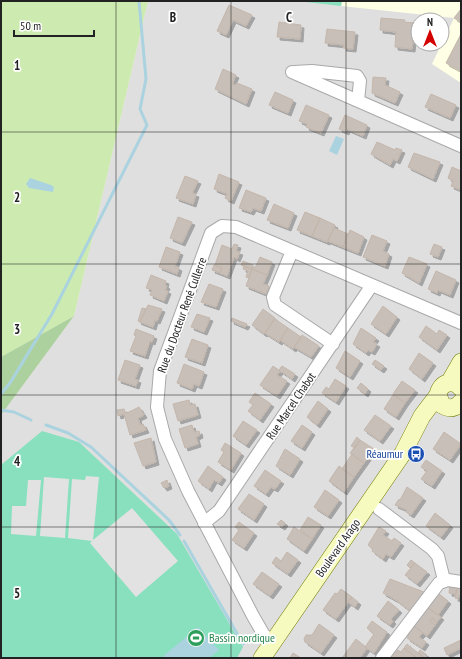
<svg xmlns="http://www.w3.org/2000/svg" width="462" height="659" viewBox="0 0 462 659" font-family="'PT Sans Narrow',sans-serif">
<defs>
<filter id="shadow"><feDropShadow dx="3" dy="3" stdDeviation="0" flood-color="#0004"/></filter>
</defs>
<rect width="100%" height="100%" fill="#f2efe9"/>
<path fill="#e0dfdf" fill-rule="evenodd" d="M148,1H461V658H1V415L74,316ZM418,20H442V44H418Z"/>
<path fill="#ffffe5" d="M342,1H461V83L432,64L454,18L341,6Z"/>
<path fill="#cdebb0" d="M1,1H148L74,316L1,357Z"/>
<path fill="#add19e" d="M74,316L1,415V357Z"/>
<path fill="#88e0be" d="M297,1H342L341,6Z
M42,431L79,442L177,534L243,647L237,658H1V465Z"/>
<path fill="#e2e2e2" d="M86,476L99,477L93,540L132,508L178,561L136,597L90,543L92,541L68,538L72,479L85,480Z
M44,477L69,479L65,538L40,536Z
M28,480H41L36,536L11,534L12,506H26Z"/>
<path fill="#aad3df" d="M336,136L344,139L337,155L329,151Z
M30,178L51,185L54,187L53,192L29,188L26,184Z
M198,627L219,650L209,658H161Z"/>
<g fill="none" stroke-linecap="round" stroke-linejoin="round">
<path stroke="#aad3df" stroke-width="3" d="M1,394L10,383L52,314L147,125L140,109L146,79L139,1
M1,410L14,412L31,420
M46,425L68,433L91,447L169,520L180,535
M184,541L243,644"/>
</g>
<path fill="#c7bfb8" stroke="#c4b6ab" filter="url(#shadow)" d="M229,5L252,15L246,26L233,20L226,35L217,31Z
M461,9V22L454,18Z
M381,18L405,20L404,22L415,23L412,49L395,47L396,32L380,30Z
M279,22L301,25L300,39L277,37Z
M327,29L355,32L353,49L343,48L344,45L325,43Z
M461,34V71L446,63Z
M223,69L236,75L232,84L236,85L237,83L252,89L246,104L215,89Z
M373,77L386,78L385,85L400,92L395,103L372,93Z
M275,92L293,100L288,113L269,105Z
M431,94L456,105L450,118L425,107Z
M306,105L329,115L321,133L306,127L307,124L299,121Z
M345,115L367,125L363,136L347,129L346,132L339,129Z
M377,142L395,150L396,148L402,150L397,161L393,159L390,165L371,154Z
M414,153L440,162L433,179L408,167Z
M452,167L461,171V190L451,186L453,181L448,178Z
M219,174L239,182L231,201L225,198L227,194L214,189Z
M185,176L198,181L192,193L196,194L193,204L176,198Z
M246,190L266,198L261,211L253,208L251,212L239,208Z
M274,204L294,213L288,228L267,220Z
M305,212L320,218L312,236L297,230Z
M178,217L192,222L182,243L170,238Z
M320,218L335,225L327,242L312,236Z
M334,228L348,234L343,247L328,241Z
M350,230L364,237L358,253L343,247Z
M372,235L387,241L383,251L389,254L385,266L363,257Z
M234,244L238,245L236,251L240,252L237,259L234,257L227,276L220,273L222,268L215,265L222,245L232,249Z
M434,244L442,247L438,257L430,254Z
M166,247L180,252L175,266L179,268L177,274L159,267Z
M260,257L272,262L267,275L241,265L243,261L253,265L252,267L255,268Z
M409,257L427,264L419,283L402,273Z
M214,265L222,268L220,273L212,270Z
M244,266L252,269L249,278L246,277L248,271L243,269Z
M252,269L267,275L263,284L269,286L266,294L246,286Z
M436,271L456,280L450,295L438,290L437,293L428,289Z
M151,275L166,281L165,285L167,286L165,290L168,291L164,301L150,295L152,290L146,288Z
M209,284L223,289L216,307L201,302Z
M148,305L162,309L157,321L155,320L153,327L140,322Z
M383,306L397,317L386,334L371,324Z
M142,308L146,309L140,322L138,321Z
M263,309L275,318L264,334L252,325Z
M197,314L210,318L204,332L191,327Z
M232,318L247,324L245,327L231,321Z
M275,319L288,328L279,342L265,333Z
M426,326L437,334L439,330L447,335L437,350L419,337Z
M288,328L301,337L293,349L280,340Z
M361,328L376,338L373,342L377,344L372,352L368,350L366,353L353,344Z
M136,329L154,336L152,342L150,341L145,356L130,351L136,336L134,335Z
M302,335L319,346L311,357L294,347Z
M192,339L208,345L202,363L185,357Z
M345,351L360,361L350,377L336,368Z
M419,353L433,363L422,379L409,369Z
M125,360L140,365L135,379L138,380L136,386L118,380Z
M375,360L384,366L381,370L372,364Z
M184,364L204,372L199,386L194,384L192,389L177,383Z
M273,366L280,371L277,375L287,381L277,396L260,385Z
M282,366L295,374L292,379L279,370Z
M335,379L346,386L336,402L322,393L326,387L329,389Z
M402,381L415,390L405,403L393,394Z
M361,383L368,389L365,394L357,388Z
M255,393L271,404L260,420L248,411L253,405L249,402Z
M393,395L405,403L396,417L384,409Z
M189,400L190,405L195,404L198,415L178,421L173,404Z
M318,401L328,409L317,425L307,417Z
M139,407L144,415L138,418L140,425L143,424L146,430L130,435L124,414L118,416L117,410L124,409L125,413L129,412Z
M375,415L391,426L380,441L364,430Z
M243,421L257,430L246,445L233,436Z
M192,425L194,432L199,431L200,435L196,437L198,444L185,448L179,429Z
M302,425L312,432L302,448L291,441Z
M444,432L461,444L450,460L433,449Z
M357,437L360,440L355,448L351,446Z
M151,438L156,462L143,466L134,443Z
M360,440L374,449L364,463L350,453Z
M225,443L241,453L231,470L218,462L224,452L221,450Z
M285,449L300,459L290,475L276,466Z
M352,454L364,463L354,477L342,469Z
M426,460L442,471L432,486L421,479L427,471L421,467Z
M208,466L223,477L219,483L214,480L209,489L198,481Z
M339,466L354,477L344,492L329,481Z
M265,470L281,481L275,489L271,487L266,494L254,486Z
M167,480L169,486L164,488L161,483Z
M407,487L423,498L411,515L406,512L407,510L395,505L399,499L400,500Z
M325,490L339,500L328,516L314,507Z
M249,494L264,504L254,520L238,509Z
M435,513L450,525L441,537L426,526Z
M308,517L321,525L312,539L300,530Z
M281,520L285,523L282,527L277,524Z
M239,522L254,533L244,548L232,540L239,530L235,527Z
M294,527L312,539L304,551L287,539Z
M379,527L386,531L383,535L392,541L394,538L401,543L391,557L386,554L383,559L372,551L373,549L368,545Z
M287,552L298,560L288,574L272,563L276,557L281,561Z
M411,560L415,563L410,568L407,565Z
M415,563L427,572L417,584L405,575Z
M262,572L279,584L270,596L253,584Z
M390,579L424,592L410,611L396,600L383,593Z
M450,585L457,587L456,594L449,593Z
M457,587L461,588V597L459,596L458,599L455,598Z
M341,589L352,597L336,619L323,610L335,593L337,594Z
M438,593L448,601L438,615L427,607Z
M352,597L358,602L355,607L348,602Z
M388,601L399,610L391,619L393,621L390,625L377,616Z
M427,607L441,617L437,622L432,618L430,620L435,625L427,636L413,625Z
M432,618L437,622L435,625L431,622L430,620Z
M372,621L387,632L374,653L365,647L374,634L367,628Z
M319,624L334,635L321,653L305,642L304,639L306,635H312Z
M413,625L423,633L419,637L426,642L422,648L407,638Z
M356,639L367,648L360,658H342Z
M461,640V648L447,655L444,648Z
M407,644L418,653L424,658H417L404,648Z
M404,648L417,658H391L398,650L401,652Z
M420,650L427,655L425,658L418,653Z
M293,653L301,658H290Z"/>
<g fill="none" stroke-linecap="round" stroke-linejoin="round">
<g stroke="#a9a9a9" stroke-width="14">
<path id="street" d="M292,72L461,146
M294,72L312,71L357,76L360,81L358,101
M292,251L273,297L275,305L333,344
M379,509L432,549L438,556L444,580
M204,523L219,511L372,285
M273,641L264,635L253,616L188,491L165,439L157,407L160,371L211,233L222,226L236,227L461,323
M382,658L439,583L448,580L461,582"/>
</g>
<g stroke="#707d05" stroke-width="18">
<path id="secondary" d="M449,383L461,362
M461,388C453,379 440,382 438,395L442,405C449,409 455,409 461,402
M262,658L403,453L422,416L438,395"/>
</g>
<use href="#street" stroke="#fff" stroke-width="12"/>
<use href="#secondary" stroke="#f7fabf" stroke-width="17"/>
</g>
<path fill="none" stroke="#222" stroke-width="1" stroke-opacity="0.55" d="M116,1V658M231,1V658M346,1V658M1,132H461M1,264H461M1,395H461M1,527H461"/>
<defs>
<g id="bus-disc" transform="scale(0.9)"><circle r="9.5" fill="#1a4fb4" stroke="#fff"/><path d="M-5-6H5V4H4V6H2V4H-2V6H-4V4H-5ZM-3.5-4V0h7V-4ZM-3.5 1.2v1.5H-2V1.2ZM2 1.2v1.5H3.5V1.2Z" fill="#fff"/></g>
<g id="stadium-disc" transform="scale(0.9)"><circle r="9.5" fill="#2e9e5b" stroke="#fff"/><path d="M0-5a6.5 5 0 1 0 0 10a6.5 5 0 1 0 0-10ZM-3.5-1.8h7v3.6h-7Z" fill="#fff"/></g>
</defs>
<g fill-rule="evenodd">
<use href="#bus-disc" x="416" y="454"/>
<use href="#stadium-disc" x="196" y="638"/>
</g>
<g text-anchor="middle" stroke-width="3.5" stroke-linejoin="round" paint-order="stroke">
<g font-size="12" fill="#222" stroke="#fff">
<text transform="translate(182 315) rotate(-70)" y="4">Rue du Docteur René Cullerre</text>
<text transform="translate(291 406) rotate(-56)" y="4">Rue Marcel Chabot</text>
<text transform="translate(338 548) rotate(-55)" y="4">Boulevard Arago</text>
</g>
<g font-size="12" fill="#164399" stroke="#fff" text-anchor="end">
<text x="403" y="458">Réaumur</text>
</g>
<g font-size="12" fill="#27864d" stroke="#fff" text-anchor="start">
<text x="209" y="642">Bassin nordique</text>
</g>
</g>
<g font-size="13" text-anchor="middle" font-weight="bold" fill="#222" stroke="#fff" stroke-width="3.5" stroke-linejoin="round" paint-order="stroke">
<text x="173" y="22">B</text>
<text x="289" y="22">C</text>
<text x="17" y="70">1</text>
<text x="17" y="202">2</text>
<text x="17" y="334">3</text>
<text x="17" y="466">4</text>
<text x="17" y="598">5</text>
</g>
<rect width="462" height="659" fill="none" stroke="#222222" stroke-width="4"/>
<g transform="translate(430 32)"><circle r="19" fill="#ffffff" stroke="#a7a7a7"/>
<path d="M0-3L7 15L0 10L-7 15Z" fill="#d40000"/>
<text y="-6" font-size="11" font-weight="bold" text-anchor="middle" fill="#222222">N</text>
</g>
<path d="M14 30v6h80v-6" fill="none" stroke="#222222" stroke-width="2"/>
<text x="20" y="30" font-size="12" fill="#222222" stroke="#ffffff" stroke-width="3" paint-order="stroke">50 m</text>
</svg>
